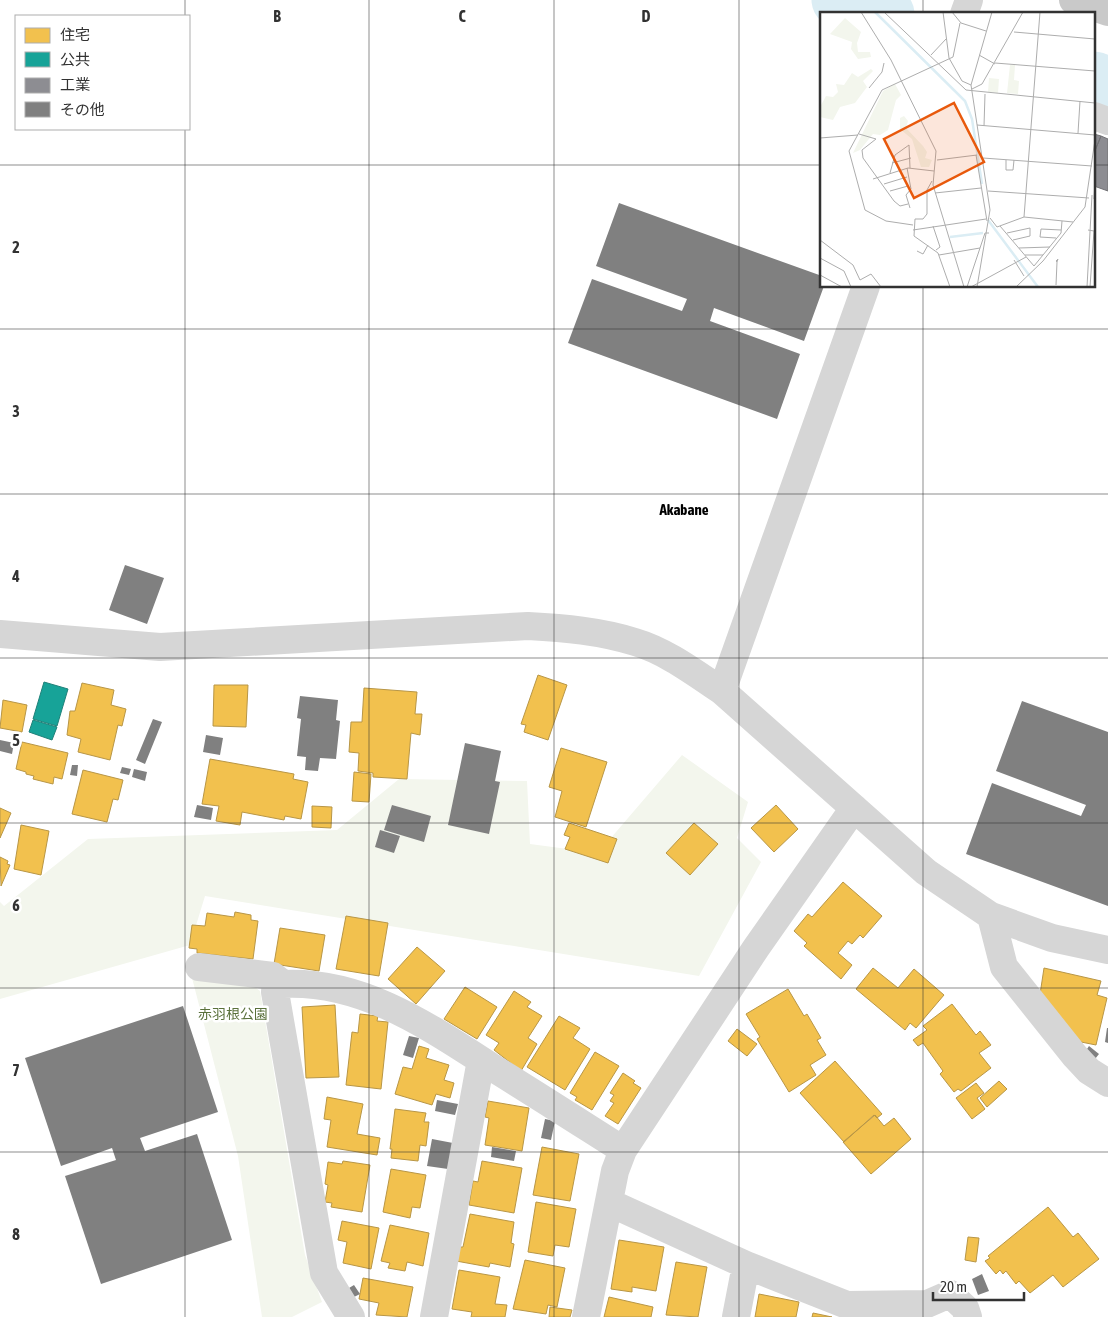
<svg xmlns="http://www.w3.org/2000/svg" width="1108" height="1317" viewBox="0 0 1108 1317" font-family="'Asap Condensed','Noto Sans JP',sans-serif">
<rect width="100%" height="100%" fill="#fff"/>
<path fill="#f3f6ed" d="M682,755L748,802L737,838L761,862L699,976L205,896L190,945L0,999V902L4,906L88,839L337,830L399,779L527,781L530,844L598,853Z
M191,974L248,982L260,991L305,1255L322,1302L292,1317H262L238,1156Z"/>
<path fill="#f2c14e" stroke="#b89646" d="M538,675L567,685L548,740L524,732L526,725L521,724Z
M82,683L114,690L111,705L126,709L122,726L118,725L110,760L78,752L81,739L67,735L70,711H75Z
M214,685H248L246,727L213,726Z
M364,688L417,692L415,714H422L420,735L411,733L407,779L373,777V773L358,771L359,753L349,752L351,722H362Z
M3,700L27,705L22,732L0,728Z
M22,742L68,753L62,779L54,777L53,784L33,779L34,776L26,774V772L16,769Z
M561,748L607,762L586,827L555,817L562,791L549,787Z
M210,759L294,774L293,779L308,782L301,819L285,816L284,820L242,812L240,825L216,821L219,806L202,804Z
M83,770L123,780L118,800L113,799L107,822L72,814Z
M354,772L371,774L369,802L352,801Z
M776,805L798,829L774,852L751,828Z
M312,806L332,807L331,828L312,827Z
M0,808L11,813L0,838Z
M569,823L617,839L608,863L565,849L570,837L564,835Z
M694,823L718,844L690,875L666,853Z
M21,825L49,831L41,875L14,869Z
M0,857L8,861L7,864L10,865L1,886Z
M843,882L882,916L863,938L860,935L852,944L848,941L838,953L852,965L841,979L804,946L807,943L794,931L808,914L812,917Z
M235,912L251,915V920L258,921L253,959L197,953V949L189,948L192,925L205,926L207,913L234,917Z
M346,916L388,923L379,976L336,969Z
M280,928L325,935L319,971L274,964Z
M417,947L445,971L416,1004L388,979Z
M873,968L898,988L914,969L944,995L916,1028L910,1023L905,1030L856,989Z
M1044,968L1101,981L1097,995L1107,998L1096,1045L1076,1041L1039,1001Z
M465,987L497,1007L477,1039L444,1019Z
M788,989L804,1016L807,1014L821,1038L817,1040L826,1055L810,1065L816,1075L789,1092L757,1039L760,1037L746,1014Z
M514,991L531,1002L527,1007L542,1016L528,1038L537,1044L521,1071L494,1050L499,1043L486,1035Z
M952,1004L976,1035L980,1031L991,1045L979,1053L991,1068L961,1091L958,1089L954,1092L940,1074L943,1071L923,1043L918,1046L913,1040L927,1030L923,1026Z
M335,1005L339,1077L306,1078L302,1007Z
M360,1014L378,1016L377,1021L388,1022L381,1089L346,1085L352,1032L358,1033Z
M559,1016L580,1028L573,1038L590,1049L565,1090L527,1067Z
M737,1029L757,1044L747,1056L728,1041Z
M419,1046L429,1049L426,1058L449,1065L444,1080L454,1083L450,1098L436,1094L432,1105L395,1094L403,1067L412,1069Z
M595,1052L619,1066L592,1110L575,1100L577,1097L570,1093Z
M835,1061L882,1114L877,1118L874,1115L844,1142L800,1093Z
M623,1073L635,1081L633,1083L641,1088L618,1124L605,1116L614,1103L610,1101L614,1095L610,1093Z
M999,1081L1007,1089L987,1107L980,1098Z
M976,1083L984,1093L977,1098L985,1109L972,1119L956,1098Z
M327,1097L363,1104L357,1134L380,1138L377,1155L327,1147L331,1120L324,1119Z
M488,1101L529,1108L522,1151L485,1145L489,1118L485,1117Z
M395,1109L426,1113L424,1122H429L426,1146L420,1145L418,1161L391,1158L392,1149H390Z
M875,1115L884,1126L894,1118L911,1139L871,1174L843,1142Z
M542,1147L579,1154L570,1201L533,1195Z
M343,1161L370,1165L362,1212L331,1207L332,1203L325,1202L328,1185L325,1184L328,1162L342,1164Z
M482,1161L522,1168L514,1213L469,1205L473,1181L478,1182Z
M391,1169L426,1175L420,1208L412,1207L410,1218L383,1212Z
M536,1202L576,1209L569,1247L555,1245L553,1256L528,1252Z
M1048,1207L1073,1237L1078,1233L1099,1259L1063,1287L1053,1275L1030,1293L1019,1281L1016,1284L1006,1271L1003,1274L1000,1270L996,1274L985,1261L990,1258L988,1256Z
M470,1214L514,1222L511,1243L514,1244L510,1267L490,1263L489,1267L456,1261L459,1247H463Z
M342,1221L379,1228L371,1269L343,1263L347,1242L338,1240Z
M390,1225L429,1233L423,1266L407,1262L405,1271L388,1268L390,1263L381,1261Z
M968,1237L979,1238L976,1262L965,1260Z
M619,1240L664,1247L656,1291L632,1287V1292L611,1289Z
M525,1260L565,1268L557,1307L548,1305L546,1314L513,1309Z
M676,1262L707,1267L698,1317L666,1315Z
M459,1270L500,1277L495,1304L507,1305L505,1317H471L472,1312L452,1309Z
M363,1278L413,1287L407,1317L376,1315L379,1303L359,1299Z
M759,1294L799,1302L796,1317H755Z
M609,1297L653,1307L651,1317H604Z
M550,1307L572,1310L570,1317H549Z
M813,1313L832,1317H812Z"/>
<path fill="#17a398" stroke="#1f8179" d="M44,682L68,689L57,726L33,719Z
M33,720L57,727L52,740L29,732Z"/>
<path fill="#8d8d92" stroke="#727275" d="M1094,134L1101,136L1094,153Z
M1101,136L1108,139V191L1094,186V153Z"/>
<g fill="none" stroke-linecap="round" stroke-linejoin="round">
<path stroke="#dbedf4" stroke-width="55" d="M839,0L887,14
M1094,79L1108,84"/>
</g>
<path fill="#808080" d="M619,203L822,276V286H824L804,341L714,308L710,321L800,354L777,419L568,343L592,279L682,311L687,299L596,266Z
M125,565L164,578L147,624L109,610Z
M300,696L338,700L336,720L340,721L336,759L320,758L318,771L305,770L306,757L297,756L301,719L297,718Z
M1022,701L1108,732V906L966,854L992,783L1081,816L1086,805L996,771Z
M153,719L162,722L145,764L136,760Z
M206,735L223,738L220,755L203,752Z
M0,740L14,743L12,754L0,751Z
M465,743L501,751L495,781L500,782L489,834L448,825Z
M72,765H78L77,776L70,775Z
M122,767L131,769L129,775L120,773Z
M134,769L147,772L145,781L132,777Z
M197,805L213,808L211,820L194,817Z
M392,805L431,816L424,842L384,830Z
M380,830L400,836L394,853L375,847Z
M183,1006L218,1112L140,1138L145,1151L197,1134L232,1240L101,1284L65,1176L116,1160L112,1148L61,1166L25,1058Z
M1107,1028H1108V1043L1105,1042Z
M409,1036L419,1038L413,1058L403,1055Z
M1089,1046L1099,1054L1095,1059L1085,1052Z
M437,1100L458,1104L455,1115L435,1111Z
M545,1119L555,1121L551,1140L541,1138Z
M432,1139L453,1143L448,1169L427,1166Z
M492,1147L516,1151L514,1161L491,1157Z
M982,1274L989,1291L978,1295L972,1279Z
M354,1285L360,1294L354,1297L349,1288Z"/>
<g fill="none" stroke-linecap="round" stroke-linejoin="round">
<path stroke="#d6d6d6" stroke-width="28" d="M964,14L969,0
M1094,116L1108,121
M0,634L160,647L528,626C564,628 600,631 635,642C666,651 695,673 722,691L926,872L991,916L1052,938L1108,950
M722,691L866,286
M991,916L1004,967L1075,1056L1089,1071L1108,1083
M199,967L273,976L283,984
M610,1203L746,1265L847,1305L927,1304L950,1294L965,1308L968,1317
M351,1317L324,1273L275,992L283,984C365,980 432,1029 498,1071C540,1097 582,1124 623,1150
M434,1317L481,1060
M586,1317L615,1171L623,1150L756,948L854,808
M736,1317L746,1265"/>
<path stroke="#c9c9c9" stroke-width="28" d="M1073,0L1108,12"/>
</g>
<path fill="none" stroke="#323232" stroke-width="1" stroke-opacity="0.55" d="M185,0V16M369,0V1317M554,0V1317M739,0V1317M923,0V14M185,129V1317M0,165H822M1094,165H1108M923,286V1317M0,329H1108M0,494H1108M0,658H1108M0,823H1108M0,988H1108M0,1152H1108"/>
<g text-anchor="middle" stroke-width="5" stroke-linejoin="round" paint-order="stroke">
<g font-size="14" fill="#5a713b" stroke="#fff">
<text x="233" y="1019">赤羽根公園</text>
</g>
<g font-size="15" font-weight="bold" fill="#000" stroke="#fff">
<text x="684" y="515">Akabane</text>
</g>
</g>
<g transform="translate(820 12)">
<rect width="275" height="275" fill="#fff"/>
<path d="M25,6L41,20L37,31L38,40H50L51,45L38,47L31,37L32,30L10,22ZM190,53H195L194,68L199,69L198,82L187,81ZM51,57L53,59L43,69L47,75L35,91L20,95L13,108L0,105V95L6,84L13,85L18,80L16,72L24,73L32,61L38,65ZM169,66L179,67L178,81L168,80ZM75,72L81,83L76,88L68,118L60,123L53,122L40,138L33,141L63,79ZM84,104L88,109L86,116L103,134L107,140L105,146L112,148L109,155H101L92,127L80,117V106Z" fill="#f3f6ed"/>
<path fill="none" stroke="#dbedf4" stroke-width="2.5" d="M55,0L145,89L152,107L162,172M168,208L218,275M130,225L163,221"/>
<path fill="none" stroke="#adadad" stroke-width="1" d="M41,0L71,48L116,139L113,173L144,275M64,0L146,78L275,91M123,0L129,46L142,69L151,73M132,0L141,11L166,19M194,20L275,27M111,43L126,27M159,43L175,52M175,51L275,59M49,76L62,60L64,51M152,77L162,72L203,0M157,113L275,123M164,114L165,82M258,121L260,89M39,122L56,127L42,138L43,146L74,189L80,194L88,192M0,126L38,123M156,143L167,209M163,146L272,154M117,148L157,143M186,148V158H193L194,148M72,151L91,146M87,156L91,177L86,183L90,196M70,161L75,143L89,133L90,156M53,167L88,156L114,159M112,169L107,178V202L103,207H95L94,224L118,241L130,275M64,172L87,165M70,179L88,174M168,179L269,186M115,181L161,176M274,187L275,171M204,205L220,0M170,206L177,215L204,205L253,210M93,213L66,209L45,198L29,139L62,78L133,45L140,11M113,214L120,235L116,238M180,214L214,254L241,221L242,209M93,218L166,207M268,218L274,219L270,275M187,221L210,216V224L193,228M236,226L220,225L221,217L241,218M0,228L33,253L40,268L51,262L61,275M199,236L230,235M97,239L103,242L108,233M119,243L160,236M205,243H223M0,246L24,259L31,275M194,248L204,264M0,263L22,275M236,273L237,250L238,247L236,249L237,250M147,275L165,221H169M151,275L206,245M157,275L170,198L151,73L172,0M196,275L223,249L265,195L275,128M223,275H249M267,275L272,183"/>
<path fill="#e8590c" fill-opacity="0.15" stroke="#e8590c" stroke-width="2.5" d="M134,91L164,150L94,186L64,127Z"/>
<rect width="275" height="275" fill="none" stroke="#323232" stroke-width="2.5"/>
</g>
<g font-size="16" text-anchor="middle" font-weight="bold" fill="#323232" stroke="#fff" stroke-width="5" stroke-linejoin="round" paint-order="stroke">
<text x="277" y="22">B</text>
<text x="462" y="22">C</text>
<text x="646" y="22">D</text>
<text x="16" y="253">2</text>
<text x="16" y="417">3</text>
<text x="16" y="582">4</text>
<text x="16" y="746">5</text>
<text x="16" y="911">6</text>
<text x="16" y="1076">7</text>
<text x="16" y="1240">8</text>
</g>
<rect x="15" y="15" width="175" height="115" fill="#ffffff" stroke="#adadad"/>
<rect x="25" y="28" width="25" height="15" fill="#f2c14e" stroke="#adadad"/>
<text x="60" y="40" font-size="15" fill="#323232">住宅</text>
<rect x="25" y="52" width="25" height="15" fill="#17a398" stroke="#adadad"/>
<text x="60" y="65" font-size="15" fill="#323232">公共</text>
<rect x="25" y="78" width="25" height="15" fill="#8d8d92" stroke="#adadad"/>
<text x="60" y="90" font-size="15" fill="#323232">工業</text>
<rect x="25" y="102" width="25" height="15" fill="#808080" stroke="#adadad"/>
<text x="60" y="115" font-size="15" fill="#323232">その他</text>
<path d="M933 1292v8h91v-8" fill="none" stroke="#323232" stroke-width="2.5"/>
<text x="940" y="1292" font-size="15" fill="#323232" stroke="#ffffff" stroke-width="4" paint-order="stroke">20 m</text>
</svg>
